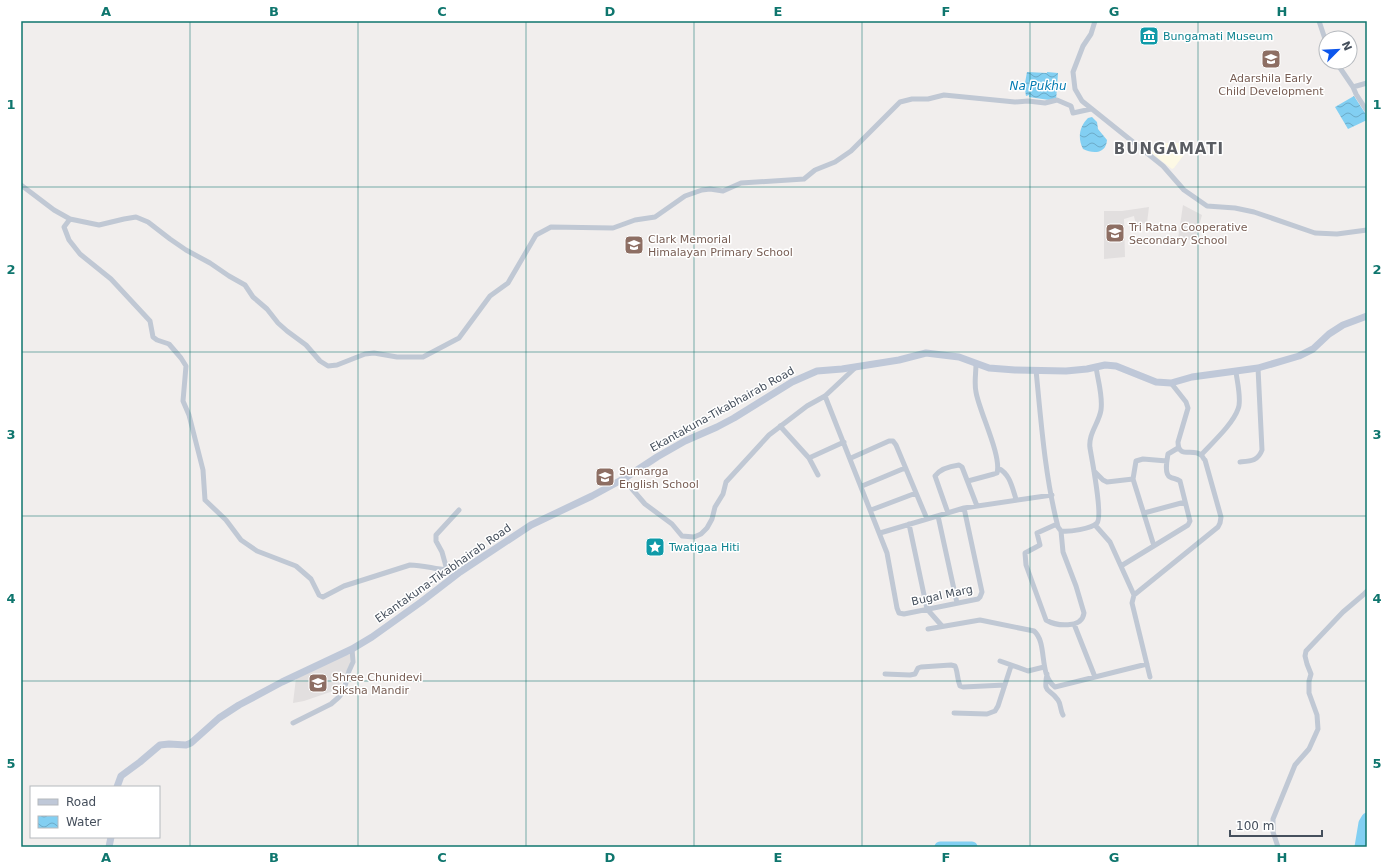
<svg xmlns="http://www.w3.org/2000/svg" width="1388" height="868" viewBox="0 0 1388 868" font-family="'DejaVu Sans',sans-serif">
<defs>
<pattern id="water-waves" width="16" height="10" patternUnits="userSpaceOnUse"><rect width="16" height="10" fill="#82cff2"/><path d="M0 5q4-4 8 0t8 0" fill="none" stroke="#6caac7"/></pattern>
</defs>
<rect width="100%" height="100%" fill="#f1eeed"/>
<path fill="#fdf9e5" d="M1160,143H1191L1192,144L1174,168L1172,169L1149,151V149L1150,146Z"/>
<path fill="#e2dfdf" d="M1183,205L1202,215L1195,240L1178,239Z
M1149,207L1147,223L1136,225L1134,216L1124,219L1125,257L1104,259V211H1122Z
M351,654L350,664L339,689L304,701L293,703L296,678L336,657Z"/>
<path fill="url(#water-waves)" d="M1027,72L1047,73V72L1058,73L1056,101L1029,97V95L1026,96L1024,84L1025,83Z
M1354,96L1367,116V120L1348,129L1335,107Z
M1092,117L1097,122L1098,129L1107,140C1106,154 1093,154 1083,149C1077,137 1080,126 1088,118Z"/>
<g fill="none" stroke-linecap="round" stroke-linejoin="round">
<path stroke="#82cff2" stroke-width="11" d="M940,847H972
M1360,847L1364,823L1367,818"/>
<path stroke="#c0c8d4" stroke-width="5" d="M1095,21L1091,34L1083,46L1073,72L1075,89L1082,101L1163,166L1184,190L1207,206L1235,208L1254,212L1315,233L1337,234L1367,230
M1319,21L1326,42
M1336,62L1353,87L1356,94L1367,111
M1353,87L1367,83
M21,185L54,210L70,219L99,225L124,219L136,217L148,222L170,239L186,250L210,263L229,276L245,285L253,297L267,309L278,323L287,331L306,345L320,361L328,366L337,365L365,354L374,353L397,357H423L459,338L490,296L508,283L536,235L551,227L613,228L635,220L655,217L685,196L702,190L710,189L723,191L741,183L804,179L815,170L835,162L851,151L900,102L912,99H928L944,95L1015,102L1028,101L1045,103L1057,100L1071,106L1073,113L1091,109
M70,219L64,227L69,240L80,254L111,279L150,321L153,337L157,340L169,344L181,358L186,366L183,401L189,415L203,470L205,500L226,520L241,540L257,551L296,566L311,579L319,595L323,597L344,586L410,565C423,565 434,569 447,570
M1036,370C1041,421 1045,477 1058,527L1061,531C1069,532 1091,529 1097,523C1103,516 1092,460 1090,448C1088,434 1099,423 1101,410C1103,396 1098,381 1096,367
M825,396L887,553L897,608L899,613L904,614L978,599L980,597L982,592L964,508
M780,426L809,458L818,475
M1201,455C1212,443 1233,424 1238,409C1242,401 1237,381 1236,372
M809,458L844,442
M851,458L889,441H893L896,445L927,519
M1240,462C1251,461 1258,461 1262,450L1258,368
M998,468C1010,474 1012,487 1016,499
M1094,471L1103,480L1107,482L1133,479
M625,478L632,489L645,504L672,524L682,536L694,537L701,534L707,528L712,519L715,507L723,494L726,482L769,435L807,406L825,396L856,367
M968,481L994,474L997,473C1002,456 979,411 976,392C974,383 976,373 976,364
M862,486L905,468
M871,510L916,493
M948,513L935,476C940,469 951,466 959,465L962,467L977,506
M1144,513L1185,502
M938,516L957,603
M909,524L927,609L942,626
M1057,524L1037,533L1040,545L1025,553L1026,565L1046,620C1056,626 1082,629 1084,613L1076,586L1063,552L1061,531
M1095,525L1110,542L1134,595
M880,533L964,508L1052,495
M1154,546L1133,479L1136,461L1143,459L1167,461
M1121,566L1188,525L1190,521L1180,481C1176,478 1174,479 1170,477C1164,474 1167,460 1168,454L1178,448
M453,577L447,570L442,552L436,541V535L459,510
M1074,624L1095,677
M928,629L980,620L1034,631C1048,643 1038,674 1055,687L1147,664
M1000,661L1028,671L1044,667
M885,674L910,675L915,674L918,668L921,667L951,665L955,666C958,672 957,679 960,686L963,687L1005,685
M1047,674C1043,695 1049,687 1058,700C1061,704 1060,710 1063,715
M1150,677L1132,603L1134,595L1218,527L1220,523L1221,517L1205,460C1204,460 1202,455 1201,455C1193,448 1178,459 1178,442L1188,408L1186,402L1171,383
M954,713L987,714L995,711L998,706L1011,666
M293,723L331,704L339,697L344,690L349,671L353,662L352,649
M1278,847L1273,832V819L1295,765L1309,749L1318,729L1317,715L1309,693V681L1311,674L1307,664L1305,656L1306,651L1343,612L1363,595L1367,591"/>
<path stroke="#bfc8d8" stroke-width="7" d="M117,787L121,776L140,762L160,745L169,744L186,745L191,743L219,718L239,705L282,682L352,649L372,637L421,602L460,572L531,525L592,496L625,478L657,457L685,441L717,427L734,418L792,382L817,371L842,369L899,360L926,353L959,357L989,368L1015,370L1066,371L1087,369L1105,365L1116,366L1156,382L1171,383L1192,377L1258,368L1299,356L1313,349L1329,334L1343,325L1367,316
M109,847L111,837"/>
</g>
<path fill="none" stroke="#0f766e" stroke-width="1" stroke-opacity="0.55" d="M190,21V847M358,21V847M526,21V847M694,21V847M862,21V847M1030,21V847M1198,21V847M21,187H1367M21,352H1367M21,516H1367M21,681H1367"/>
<defs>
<g id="museum-square" transform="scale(1)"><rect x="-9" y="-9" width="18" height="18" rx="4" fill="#0f9aa8" stroke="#fff"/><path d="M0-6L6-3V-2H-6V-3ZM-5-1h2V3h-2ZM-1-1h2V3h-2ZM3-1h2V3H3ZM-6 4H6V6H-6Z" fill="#fff"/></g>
<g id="school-square" transform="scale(1)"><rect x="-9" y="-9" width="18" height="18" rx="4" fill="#8d6e63" stroke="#fff"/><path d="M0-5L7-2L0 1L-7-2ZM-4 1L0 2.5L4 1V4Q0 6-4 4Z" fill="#fff"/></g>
<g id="sight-square" transform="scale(1)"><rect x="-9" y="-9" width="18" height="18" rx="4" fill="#0f9aa8" stroke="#fff"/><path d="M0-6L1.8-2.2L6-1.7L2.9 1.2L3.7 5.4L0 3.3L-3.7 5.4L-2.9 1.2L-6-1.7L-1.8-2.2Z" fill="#fff"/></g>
</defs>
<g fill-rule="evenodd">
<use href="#museum-square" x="1149" y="36"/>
<use href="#school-square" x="1271" y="59"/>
<use href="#school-square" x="1115" y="233"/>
<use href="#school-square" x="634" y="245"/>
<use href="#school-square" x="605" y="477"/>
<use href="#sight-square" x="655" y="547"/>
<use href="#school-square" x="318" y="683"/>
</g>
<g text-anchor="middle" stroke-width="3" stroke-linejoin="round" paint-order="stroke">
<g font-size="11" fill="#0d838f" stroke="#fff" text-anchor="start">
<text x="1163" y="40">Bungamati Museum</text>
<text x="669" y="551">Twatigaa Hiti</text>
</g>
<g font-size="11" fill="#785e54" stroke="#fff" text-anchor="start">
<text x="1271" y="82" text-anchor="middle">Adarshila Early<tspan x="1271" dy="13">Child Development</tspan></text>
<text x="1129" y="231">Tri Ratna Cooperative<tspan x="1129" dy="13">Secondary School</tspan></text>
<text x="648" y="243">Clark Memorial<tspan x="648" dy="13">Himalayan Primary School</tspan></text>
<text x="619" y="475">Sumarga<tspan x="619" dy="13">English School</tspan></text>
<text x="332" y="681">Shree Chunidevi<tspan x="332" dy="13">Siksha Mandir</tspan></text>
</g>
<g font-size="11" fill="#454f5c" stroke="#fff">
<text transform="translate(722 409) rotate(-29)" y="4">Ekantakuna-Tikabhairab Road</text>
<text transform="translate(443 573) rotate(-35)" y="4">Ekantakuna-Tikabhairab Road</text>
<text transform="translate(942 595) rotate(-12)" y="4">Bugal Marg</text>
</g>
<g font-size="12" font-style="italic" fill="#027ab2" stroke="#fff">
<text x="1038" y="90">Na Pukhu</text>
</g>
<g font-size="15" font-weight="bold" letter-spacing="1" fill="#5a5d63" stroke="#fff">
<text x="1169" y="154">BUNGAMATI</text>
</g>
</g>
<rect width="1388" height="868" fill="none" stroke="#ffffff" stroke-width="44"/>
<rect x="30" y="786" width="130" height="52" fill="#ffffff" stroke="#b5b9be"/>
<rect x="38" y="799" width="20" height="6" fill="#bfc8d8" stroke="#b5b9be"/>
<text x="66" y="806" font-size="12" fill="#454f5c">Road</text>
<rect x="38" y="816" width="20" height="12" fill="url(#water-waves)" stroke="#b5b9be"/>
<text x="66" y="826" font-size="12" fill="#454f5c">Water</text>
<g transform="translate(1338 50) rotate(66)"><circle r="19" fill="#ffffff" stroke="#b5b9be"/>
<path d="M0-3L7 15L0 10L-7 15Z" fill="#0c56ec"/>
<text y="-6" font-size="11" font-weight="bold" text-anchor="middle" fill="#454f5c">N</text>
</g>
<path d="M1230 830v6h92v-6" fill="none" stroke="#454f5c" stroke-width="2"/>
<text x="1236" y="830" font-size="12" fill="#454f5c" stroke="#ffffff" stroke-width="3" paint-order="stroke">100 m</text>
<rect x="22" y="22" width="1344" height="824" fill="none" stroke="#0f766e" stroke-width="1.5"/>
<g font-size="13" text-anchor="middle" font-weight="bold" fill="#0f766e">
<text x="106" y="16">A</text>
<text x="274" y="16">B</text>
<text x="442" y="16">C</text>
<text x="610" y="16">D</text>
<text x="778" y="16">E</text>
<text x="946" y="16">F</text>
<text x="1114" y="16">G</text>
<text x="1282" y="16">H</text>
<text x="11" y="109">1</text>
<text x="1377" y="109">1</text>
<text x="11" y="274">2</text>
<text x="1377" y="274">2</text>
<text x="11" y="439">3</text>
<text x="1377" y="439">3</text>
<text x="11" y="603">4</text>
<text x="1377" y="603">4</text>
<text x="11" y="768">5</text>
<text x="1377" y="768">5</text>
<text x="106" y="862">A</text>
<text x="274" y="862">B</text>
<text x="442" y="862">C</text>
<text x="610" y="862">D</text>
<text x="778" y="862">E</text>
<text x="946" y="862">F</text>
<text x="1114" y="862">G</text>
<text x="1282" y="862">H</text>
</g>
</svg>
